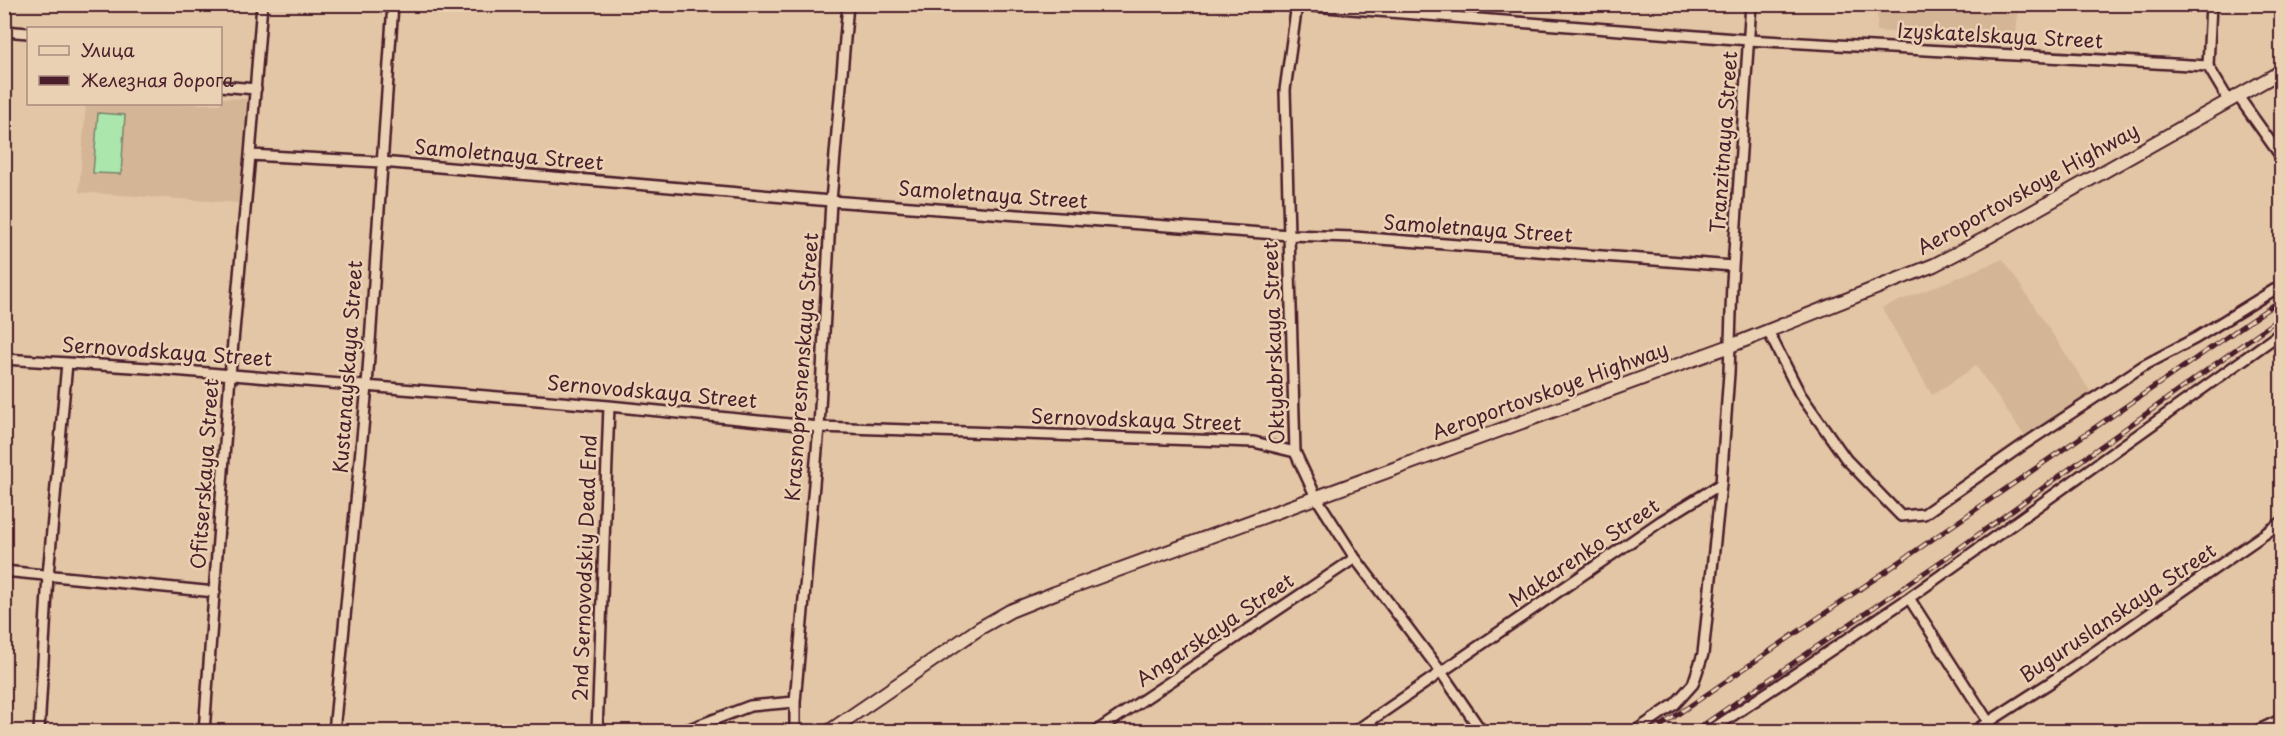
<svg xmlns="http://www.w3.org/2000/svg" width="2286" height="736" viewBox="0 0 2286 736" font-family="'Playpen Sans',sans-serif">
<rect width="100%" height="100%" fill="#e3c6a5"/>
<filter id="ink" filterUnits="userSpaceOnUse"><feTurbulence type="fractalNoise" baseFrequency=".0167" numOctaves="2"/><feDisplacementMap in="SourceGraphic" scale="12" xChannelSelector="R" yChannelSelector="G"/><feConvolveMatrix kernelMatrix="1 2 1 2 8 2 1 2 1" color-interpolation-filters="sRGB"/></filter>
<g filter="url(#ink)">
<path fill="#d4b595" d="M1878,5H2018L2016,41L1877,31Z
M221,98L247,99L239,203L79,192L86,104H220Z
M2003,259L2092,394L2026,438L1976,366L1932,395L1882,308Z"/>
<path fill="#abe7ad" stroke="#7a836c" stroke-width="1.5" d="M98,113L125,115L121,174L93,173Z"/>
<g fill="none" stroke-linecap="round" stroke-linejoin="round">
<g stroke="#4a1f2b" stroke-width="14">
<path id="minor" d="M1287,4L1749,40L2208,66
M1297,4L1285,90L1295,452L1316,497L1355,558L1441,672L1482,732
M2211,4L2208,66L2229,101
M4,31L28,33
M220,86L256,89
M2238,96L2282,158
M250,155L381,162L831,201L1289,235L1354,237L1733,266
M1768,331L1800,394L1846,459L1901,516L1924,514L2023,445L2143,366L2196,338L2282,285
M4,359L148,368L609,406L819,427L1254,442L1295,452
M4,571L215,592
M1909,598L1995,732
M39,732L48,575L67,363
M204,732L230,375L250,155L262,4
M334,732L367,386L393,4
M597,732L609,406
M681,732L750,706L795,702
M795,732V702L819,427L831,201L848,4
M1095,732L1355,558
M1354,732L1661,521L1721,484L1729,373L1732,282L1751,4
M1634,732L1675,704L1693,684L1703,654L1721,484
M1708,732L1909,598L2282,332
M1973,732L2051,682L2282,522
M2254,732L2282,719"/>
</g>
<g stroke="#4a1f2b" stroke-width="16">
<path id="major" d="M828,732L980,628L1010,611L1055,593L1730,346L1934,265L1988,237L2282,71"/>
</g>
<use href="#minor" stroke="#ebd1b3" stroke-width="9"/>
<use href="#major" stroke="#ebd1b3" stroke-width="12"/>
<g stroke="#4a1f2b" stroke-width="5">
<path id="rail" d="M1652,732L2282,299
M1693,732L1947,557L2282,316"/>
</g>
<use href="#rail" stroke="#ebd1b3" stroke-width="3" stroke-dasharray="9" stroke-linecap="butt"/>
</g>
</g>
<g text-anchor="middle" stroke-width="5" stroke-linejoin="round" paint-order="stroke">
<g font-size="20" fill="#4a1f2b" stroke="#ebd1b3">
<text transform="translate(2000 36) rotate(3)" y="7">Izyskatelskaya Street</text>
<text transform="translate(1724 142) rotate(-86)" y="7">Tranzitnaya Street</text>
<text transform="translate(509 155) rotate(5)" y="7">Samoletnaya Street</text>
<text transform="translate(2028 189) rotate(-29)" y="7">Aeroportovskoye Highway</text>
<text transform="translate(993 195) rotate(4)" y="7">Samoletnaya Street</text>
<text transform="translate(1478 229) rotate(4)" y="7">Samoletnaya Street</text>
<text transform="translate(1274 343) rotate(-92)" y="7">Oktyabrskaya Street</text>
<text transform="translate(167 352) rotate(4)" y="7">Sernovodskaya Street</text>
<text transform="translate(348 367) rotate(-86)" y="7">Kustanayskaya Street</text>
<text transform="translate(802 367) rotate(-86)" y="7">Krasnopresnenskaya Street</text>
<text transform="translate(1550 391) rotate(-20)" y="7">Aeroportovskoye Highway</text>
<text transform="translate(652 392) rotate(5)" y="7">Sernovodskaya Street</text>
<text transform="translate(1136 420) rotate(2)" y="7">Sernovodskaya Street</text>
<text transform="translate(205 474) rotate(-86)" y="7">Ofitserskaya Street</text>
<text transform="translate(1584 553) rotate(-34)" y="7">Makarenko Street</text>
<text transform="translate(585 568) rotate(-88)" y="7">2nd Sernovodskiy Dead End</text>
<text transform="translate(2118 613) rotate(-34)" y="7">Buguruslanskaya Street</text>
<text transform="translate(1215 630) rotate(-34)" y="7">Angarskaya Street</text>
</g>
</g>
<rect width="2286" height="736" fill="none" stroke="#ebd1b3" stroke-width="24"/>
<rect x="12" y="12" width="2262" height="712" fill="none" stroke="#4a1f2b" stroke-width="2" filter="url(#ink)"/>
<rect x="27" y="27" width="195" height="78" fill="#ebd1b3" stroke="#ab8a7d" stroke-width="1.5"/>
<rect x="39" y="46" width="30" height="9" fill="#ebd1b3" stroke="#ab8a7d" stroke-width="1.5"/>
<text x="81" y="57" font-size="18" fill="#4a1f2b">Улица</text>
<rect x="39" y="76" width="30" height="9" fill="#4a1f2b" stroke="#ab8a7d" stroke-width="1.5"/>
<text x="81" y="87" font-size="18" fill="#4a1f2b">Железная дорога</text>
</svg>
